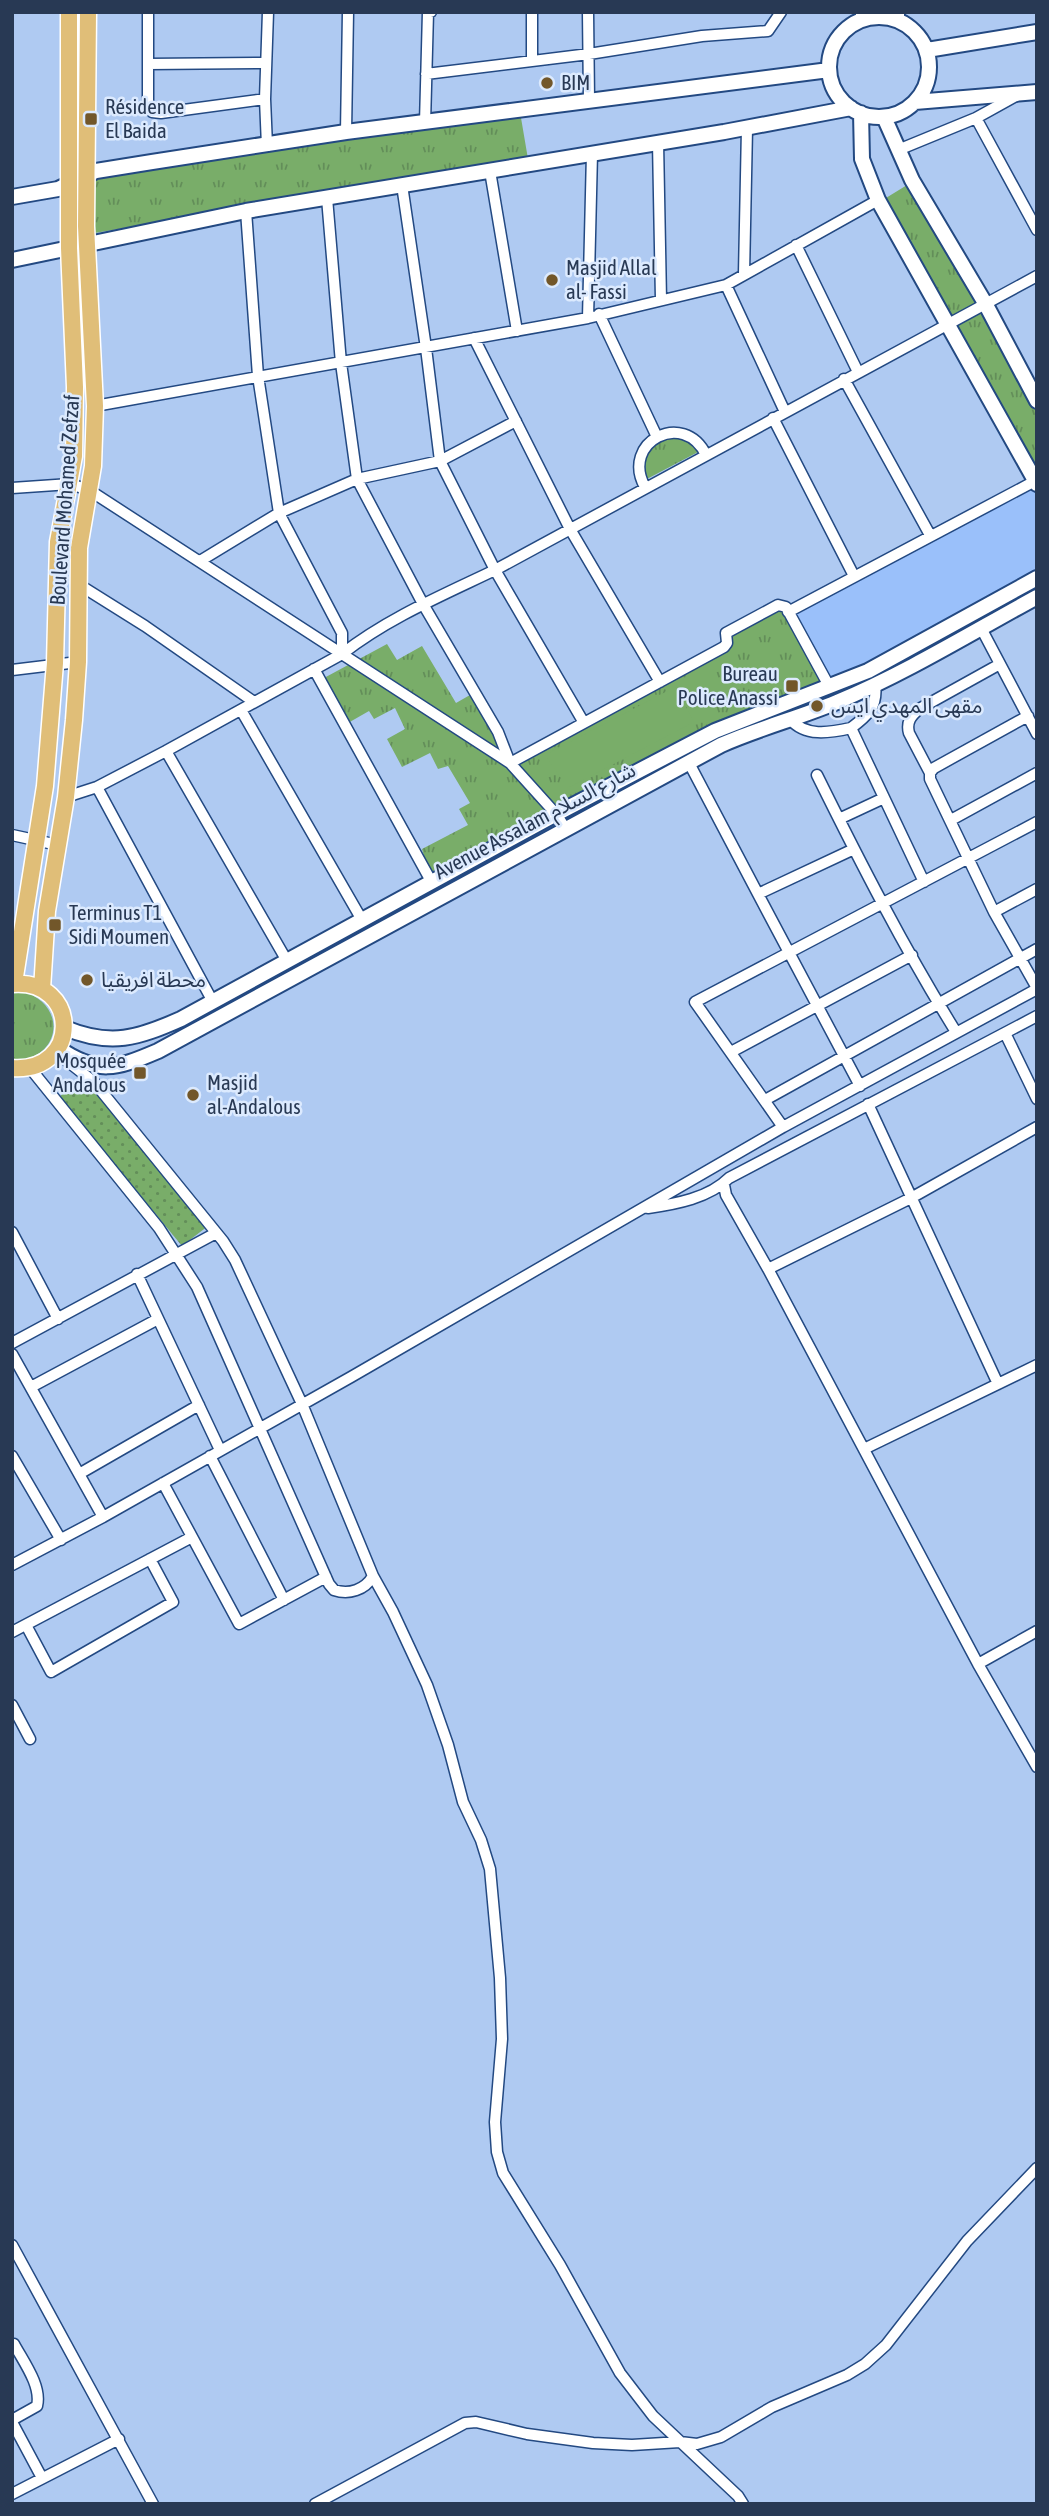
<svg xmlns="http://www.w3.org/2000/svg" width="1049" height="2516" viewBox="0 0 1049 2516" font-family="'Asap Condensed','Noto Sans Arabic',sans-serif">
<defs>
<pattern id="grass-tufts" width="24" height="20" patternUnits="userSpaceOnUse" patternTransform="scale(1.75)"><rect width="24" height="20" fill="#79ad69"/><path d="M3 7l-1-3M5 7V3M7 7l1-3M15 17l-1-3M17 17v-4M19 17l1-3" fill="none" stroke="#638e59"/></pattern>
<pattern id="park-dots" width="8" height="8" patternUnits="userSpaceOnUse" patternTransform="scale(1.75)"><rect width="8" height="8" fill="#79ad69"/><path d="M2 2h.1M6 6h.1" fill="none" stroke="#638e59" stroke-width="1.8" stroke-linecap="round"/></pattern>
</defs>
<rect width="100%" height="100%" fill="#afcaf2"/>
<path fill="#9ac0fa" d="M1037,484V578L829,686L788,612Z"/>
<path fill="url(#grass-tufts)" d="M519,106L528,159L89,234V171Z
M912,182L1037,406V484L881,201Z
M671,437L687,440L700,451L645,480C642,455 646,445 671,437Z
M783,604L829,686L753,714L431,881L422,849L468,825L459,809L470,803L448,766L438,769L430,753L402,767L387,739L405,729L395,708L374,719L369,711L348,723L314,661L324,678L387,644L397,660L422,646L456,703L470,695L510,763L728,643L725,635Z
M21,991C69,1003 62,1062 12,1060V992Z"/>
<path fill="url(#park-dots)" d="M84,1077L208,1226L182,1246L59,1097Z"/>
<path fill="#79ad69" d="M675,687L694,722L568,788L545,755Z"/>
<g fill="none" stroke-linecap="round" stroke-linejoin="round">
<g stroke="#234982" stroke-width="13">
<path id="street" d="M148,12V106L152,112L161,113L265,99
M588,12L589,100
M861,20V12
M899,21V12
M532,60V12
M148,64L266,63
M426,74L589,54L702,36L768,31L781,12
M976,118L1037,230
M425,123L428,12H431
M346,132L348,12
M658,142L661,300
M267,146L265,99L268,12
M898,150L976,118L1016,96
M490,171L517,331
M402,185L426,348L440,461L495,570L584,723
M327,198L341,363L357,479L423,604L498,732L510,763L724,647L727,643L726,633L778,605L786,607L829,686
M246,211L258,376L279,513L342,633V654
M796,245L858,372
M744,274L747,128
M726,285L785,412
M599,314L657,437
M588,318L592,153
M474,338L570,529L660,682
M844,379L930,535
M95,406L588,318L726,285L878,200
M773,418L854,576
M645,487C620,442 684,409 706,455
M12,488L70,484L89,490L510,763L556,814L566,829
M200,561L279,513L357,479L440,461L516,421
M78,584L145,626L254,702
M788,612L1035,481
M981,628L1037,734
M314,669L431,881
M12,670L78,662
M875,685C878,707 867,716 851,728L924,882
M241,710L362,920
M1028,716L934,768L930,773V779L994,912L1037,988
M790,719C805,737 829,733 851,728
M166,751L287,961
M689,763L758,894L854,849
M930,773L909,733C906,722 911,716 919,709L1000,664
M817,775C860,862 905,950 956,1032
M97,787L213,1002
M66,797L97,787L166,751L342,654C388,618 443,595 495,570L1037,276
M839,819L884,798
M951,820L1037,773
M12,835L58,845
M758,894L860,1086
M994,912L1037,889
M1005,1033L1037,1099
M731,1052L912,955
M62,1057L94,1082L223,1241L235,1260L302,1404L373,1576L393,1612L427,1685L448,1745L463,1802L481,1840L490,1869L500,1978L502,2039L495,2122L497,2152L503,2173L560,2265L620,2373L653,2416L738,2496L743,2504
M30,1068L159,1228L197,1287L329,1584L334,1590C349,1595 365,1590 373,1576
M765,1100L1037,949
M868,1104L998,1384
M783,1127L695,1002L1037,822
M724,1185L726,1195L768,1269L978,1664L1037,1767
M648,1208C676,1204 709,1198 729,1178L1037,1016
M12,1232L58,1319
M768,1269L911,1198L1037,1127
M137,1274L220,1450
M12,1343L216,1233
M12,1354L103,1517
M31,1387L158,1319
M864,1449L1037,1365
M12,1456L61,1540
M210,1456L284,1600
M79,1474L199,1405
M163,1483L239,1624L326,1577
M12,1565L103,1517L351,1377L783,1127L1037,989
M26,1625L51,1672L173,1602L150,1559
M12,1632L192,1537
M978,1664L1037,1631
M12,1705L30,1739
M12,2245L153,2504
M12,2420L37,2406C42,2386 23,2361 14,2344
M12,2422L42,2478
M12,2494L119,2439
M315,2504L465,2423L476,2422L527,2434L593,2443L632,2445L680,2442L697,2444L721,2437L772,2407L847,2375L865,2364L886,2345L967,2241L1037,2168"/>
</g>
<g stroke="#234982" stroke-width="18">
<path id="secondary" d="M829 67a50 50 0 1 1 100 0a50 50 0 1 1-100 0Z
M927,50L1037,32
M915,102L1037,92
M861,113L862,159L878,200L1037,484
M884,117L912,180L985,303L1037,401
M12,197L58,189L96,171L152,162L346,132L829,70
M12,260L246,211L724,132L851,108
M65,1028C111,1047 138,1038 181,1019L556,814L715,731L868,671L1037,578
M58,1048C98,1075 116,1069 158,1051L721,745C759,728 799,718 837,702C906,673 971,633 1037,597"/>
</g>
<g stroke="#fff" stroke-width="19">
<path id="primary" d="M14,983L45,786L55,663L58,542L74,456L75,387L69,248V12
M12,984C80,978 82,1073 12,1068
M42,989L47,911L66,797L74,720L78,662L79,548L93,466L95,406L86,226L88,12"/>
</g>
<use href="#street" stroke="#fff" stroke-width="10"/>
<use href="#secondary" stroke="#fff" stroke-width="14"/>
<use href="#primary" stroke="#e0be78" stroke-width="16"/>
</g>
<g fill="#72572a" stroke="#dceafe" stroke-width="2.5">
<circle cx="547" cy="83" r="7"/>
<rect x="84" y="112" width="14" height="14" rx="3.5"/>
<circle cx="552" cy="280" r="7"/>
<rect x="785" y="679" width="14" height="14" rx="3.5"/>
<circle cx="817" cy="706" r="7"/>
<rect x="48" y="918" width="14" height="14" rx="3.5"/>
<circle cx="87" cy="980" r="7"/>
<rect x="133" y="1066" width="14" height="14" rx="3.5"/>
<circle cx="193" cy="1095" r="7"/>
</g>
<g text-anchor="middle" stroke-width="5" stroke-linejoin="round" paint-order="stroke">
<g font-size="21" fill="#283954" stroke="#dceafe" text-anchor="start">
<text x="561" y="90">BIM</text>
<text x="105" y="114">Résidence<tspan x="105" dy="24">El Baida</tspan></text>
<text x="566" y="275">Masjid Allal<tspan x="566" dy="24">al- Fassi</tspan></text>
<text x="778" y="681" text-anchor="end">Bureau<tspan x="778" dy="24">Police Anassi</tspan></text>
<text x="831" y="713">مقهى المهدي ايس</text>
<text x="69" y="920">Terminus T1<tspan x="69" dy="24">Sidi Moumen</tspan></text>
<text x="101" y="987">محطة افريقيا</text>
<text x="126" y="1068" text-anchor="end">Mosquée<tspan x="126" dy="24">Andalous</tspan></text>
<text x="207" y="1090">Masjid<tspan x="207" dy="24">al-Andalous</tspan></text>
</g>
<g font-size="21" fill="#283954" stroke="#dceafe">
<text transform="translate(65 500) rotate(-86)" y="7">Boulevard Mohamed Zefzaf</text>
<text transform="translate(535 821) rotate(-28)" y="7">Avenue Assalam شارع السلام</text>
</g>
</g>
<rect width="1049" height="2516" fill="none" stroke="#283954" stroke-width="28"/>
</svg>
